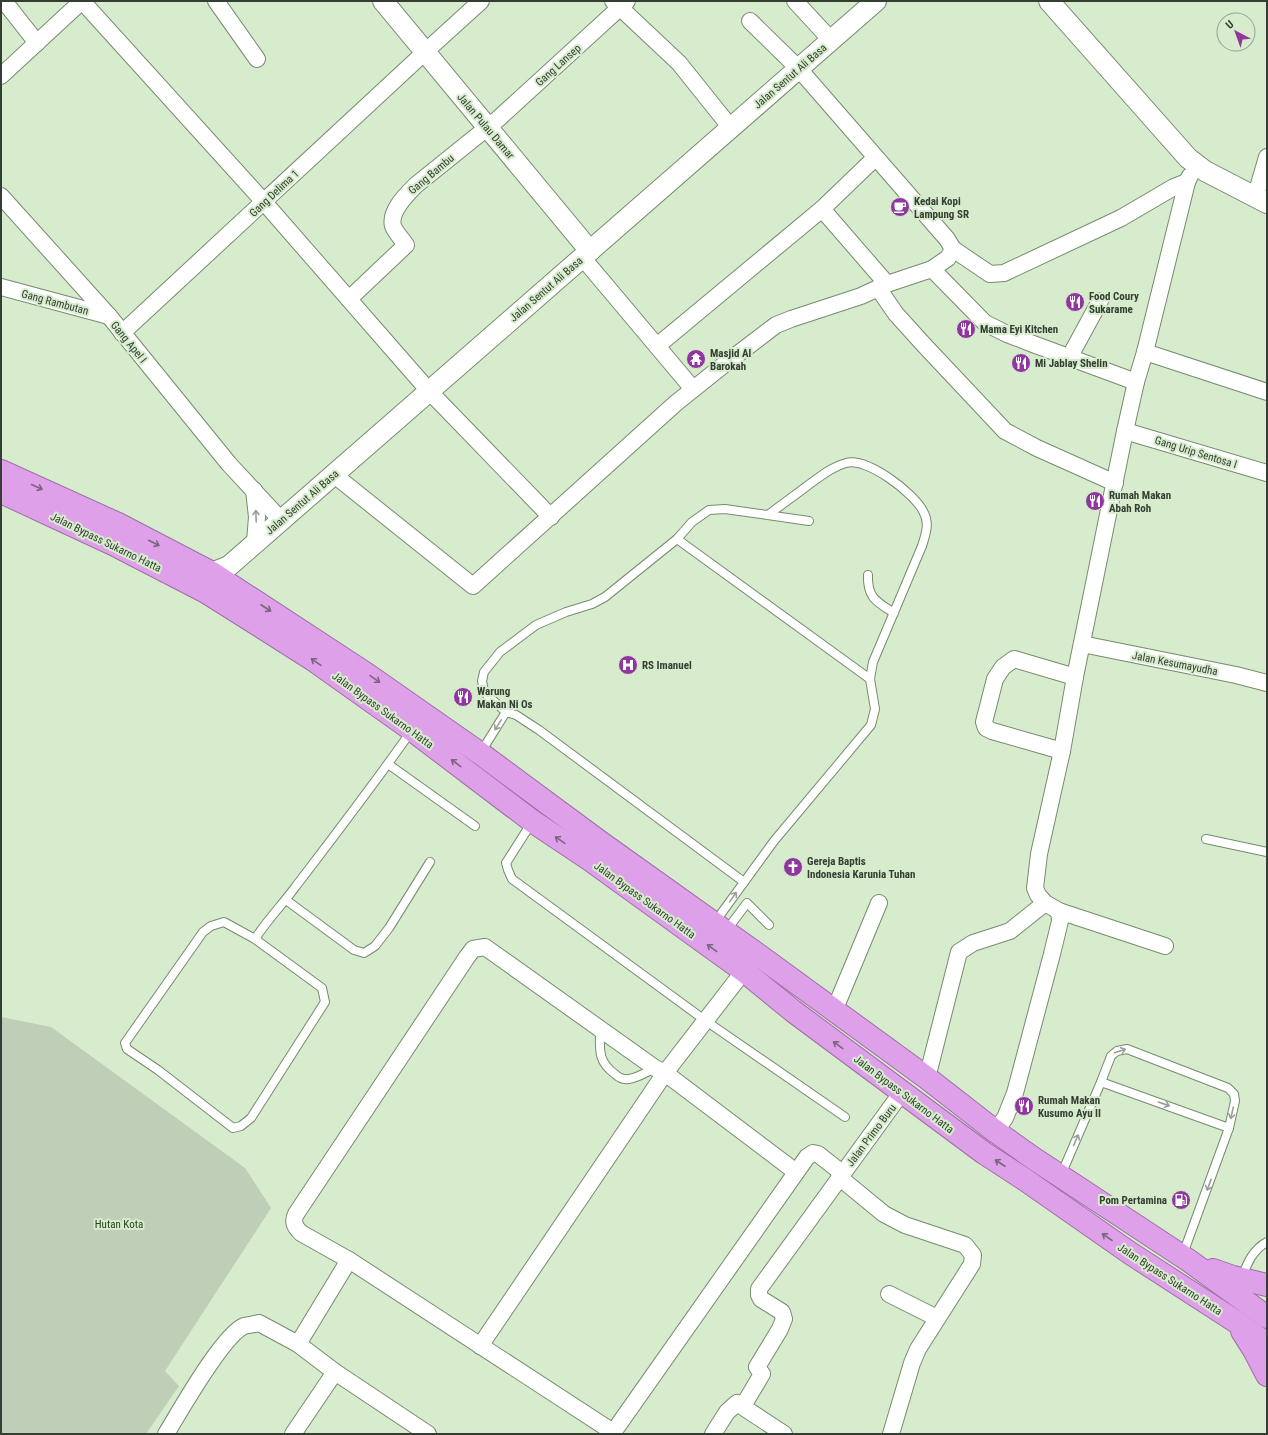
<svg xmlns="http://www.w3.org/2000/svg" width="1268" height="1435" viewBox="0 0 1268 1435" font-family="'Roboto Condensed',sans-serif">
	<rect width="100%" height="100%" fill="#d6eccd"/>
	<!-- green -->
	<path fill="#beceb7" d="M1 1017 51 1027 245 1168 271 1208 165 1371 179 1386 146 1434H1Z"/>
	<g fill="none" stroke-linecap="round" stroke-linejoin="round">
		<!-- service casing -->
		<g stroke="#778b6f" stroke-width="10">
			<g id="service">
				<path d="M677 539 870 679"/>
				<path d="M868 575C867 598 877 602 894 613"/>
				<path d="M481 752 506 712"/>
				<path d="M388 764 475 826"/>
				<path d="M532 822 506 863 508 870 512 879 706 1021 845 1117"/>
				<path d="M1206 839 1267 852"/>
				<path d="M744 882 539 730 516 715 506 712 487 695 484 691 482 681 484 672 500 652 536 625 566 612 592 604 605 597 677 539 692 522 709 510 725 509 809 521"/>
				<path d="M286 900 354 950 364 953 375 946 389 928 430 862"/>
				<path d="M224 922 255 939 322 988 325 1002 251 1118 241 1126 233 1128 158 1070 127 1049 125 1043 203 932 211 926Z"/>
				<path d="M715 922 774 841 871 725 875 709 870 679 873 662 922 546C926 533 930 523 923 511 914 493 867 457 846 463 831 467 820 477 807 486 794 496 781 505 768 515"/>
				<path d="M726 931 747 903 769 925"/>
				<path d="M255 939C267 920 283 904 296 886 335 835 375 783 412 730"/>
				<path d="M600 1029C600 1049 597 1061 615 1074 619 1078 623 1080 629 1079 637 1078 647 1072 655 1068"/>
				<path d="M1101 1082 1111 1056 1117 1051 1127 1049 1228 1088 1234 1094 1235 1101 1229 1128"/>
				<path d="M1061 1175 1101 1082 1229 1128 1183 1254"/>
				<path d="M1242 1277C1247 1264 1253 1249 1267 1242"/>
			</g>
		</g>
		<!-- minor casing -->
		<g stroke="#778b6f" stroke-width="18">
			<g id="minor">
				<path d="M4 1 37 43"/>
				<path d="M82 1 264 202 429 391 551 517"/>
				<path d="M216 1 257 59"/>
				<path d="M613 1 679 63 731 128"/>
				<path d="M795 1 831 40"/>
				<path d="M1 76 82 1"/>
				<path d="M1 196 109 316 229 464 281 520"/>
				<path d="M1255 198 1267 157"/>
				<path d="M822 209 887 284"/>
				<path d="M953 249 990 274 1004 273 1121 218 1174 187 1187 182"/>
				<path d="M582 257 693 389"/>
				<path d="M932 269 985 323 1007 334 1033 344 1136 382"/>
				<path d="M1 287 109 316"/>
				<path d="M878 288 896 314 925 346 1005 431 1037 448 1115 483"/>
				<path d="M349 299 406 245C402 239 395 232 393 226 389 211 407 194 416 185L498 119 627 1"/>
				<path d="M122 333 425 52 481 1"/>
				<path d="M657 346 822 209 875 158"/>
				<path d="M1145 352 1187 182 1190 176"/>
				<path d="M1069 358 1100 301"/>
				<path d="M1125 431 1267 473"/>
				<path d="M333 474 473 586 676 403 726 363 776 325 791 319 861 296 887 284 932 269 948 258 953 249 947 239 799 69 750 21"/>
				<path d="M254 490 257 517 255 542"/>
				<path d="M1082 644 1236 675 1267 683"/>
				<path d="M1062 751 992 731 986 728 984 722 995 679 1003 667 1014 659 1075 677"/>
				<path d="M1165 946 1059 911 1045 903 1038 895 1035 888 1039 854 1062 751 1075 677 1125 431 1136 382 1145 352 1267 392"/>
				<path d="M834 1011 879 903"/>
				<path d="M927 1078 959 952 973 943 1010 931 1045 903"/>
				<path d="M995 1131 1005 1118 1015 1093 1052 954 1060 921 1059 911"/>
				<path d="M839 1177 884 1214 905 1225 965 1245 973 1255 972 1264 918 1349 912 1363 891 1434"/>
				<path d="M889 1294 937 1318"/>
				<path d="M298 1344 349 1260"/>
				<path d="M480 1346 665 1073 750 963"/>
				<path d="M743 1406 762 1374 757 1367 780 1329 784 1319 782 1312 761 1299 759 1295V1289L902 1092"/>
				<path d="M613 1432 349 1260 301 1233C295 1227 292 1222 296 1214L467 957 473 949 485 947 655 1068 665 1073 796 1172"/>
				<path d="M166 1434C180 1411 222 1336 244 1326 249 1325 255 1324 259 1323L298 1344 335 1372 428 1434"/>
				<path d="M293 1434 335 1372"/>
				<path d="M612 1434 807 1157 813 1153 818 1154 842 1173"/>
				<path d="M713 1434 727 1412 737 1403 784 1434"/>
			</g>
		</g>
		<!-- tertiary casing -->
		<g stroke="#778b6f" stroke-width="22">
			<g id="tertiary">
				<path d="M383 1 590 251"/>
				<path d="M1049 1 1188 158 1205 171 1267 203"/>
				<path d="M212 573 229 566 876 1"/>
			</g>
		</g>
		<!-- trunk casing -->
		<g stroke="#9e6ea6" stroke-width="24">
			<g id="trunk">
				<path d="M1 471 118 524 212 573 368 675 481 754 600 842 757 954 927 1078 995 1131 1033 1158 1188 1260 1267 1317"/>
				<path d="M1 492 113 544 206 592 312 659 412 730 532 821 589 859 744 971 793 1011 984 1153 1024 1179 1130 1253 1235 1321 1267 1344"/>
				<path d="M1213 1270 1233 1277 1267 1285"/>
				<path d="M1242 1331 1254 1350 1267 1375"/>
			</g>
		</g>
		<!-- service -->
		<use href="#service" stroke="#fff" stroke-width="8"/>
		<!-- minor -->
		<use href="#minor" stroke="#fff" stroke-width="16"/>
		<!-- tertiary -->
		<use href="#tertiary" stroke="#fff" stroke-width="20"/>
		<!-- trunk -->
		<use href="#trunk" stroke="#dfa0ea" stroke-width="22"/>
	</g>
	<!-- one-way arrows -->
	<defs><path id="oneway-shaft" d="M-6 0H5M1.5-3L5.5 0L1.5 3" fill="none" stroke-width="1.6" stroke-linecap="round" stroke-linejoin="round"/></defs>
	<g stroke="#79657c">
		<use href="#oneway-shaft" transform="translate(37 487) rotate(24)"/>
		<use href="#oneway-shaft" transform="translate(154 543) rotate(27)"/>
		<use href="#oneway-shaft" transform="translate(266 608) rotate(33)"/>
		<use href="#oneway-shaft" transform="translate(316 662) rotate(-145)"/>
		<use href="#oneway-shaft" transform="translate(375 679) rotate(35)"/>
		<use href="#oneway-shaft" transform="translate(456 763) rotate(-143)"/>
		<use href="#oneway-shaft" transform="translate(560 840) rotate(-146)"/>
		<use href="#oneway-shaft" transform="translate(712 948) rotate(-144)"/>
		<use href="#oneway-shaft" transform="translate(838 1045) rotate(-143)"/>
		<use href="#oneway-shaft" transform="translate(1000 1163) rotate(-147)"/>
		<use href="#oneway-shaft" transform="translate(1107 1237) rotate(-145)"/>
	</g>
	<g stroke="#9a9e98">
		<use href="#oneway-shaft" transform="translate(256 516) rotate(-92)"/>
		<use href="#oneway-shaft" transform="translate(498 725) rotate(122)"/>
		<use href="#oneway-shaft" transform="translate(733 897) rotate(-55)"/>
		<use href="#oneway-shaft" transform="translate(1120 1051) rotate(-18)"/>
		<use href="#oneway-shaft" transform="translate(1164 1104) rotate(19)"/>
		<use href="#oneway-shaft" transform="translate(1232 1113) rotate(103)"/>
		<use href="#oneway-shaft" transform="translate(1076 1140) rotate(-66)"/>
		<use href="#oneway-shaft" transform="translate(1209 1185) rotate(110)"/>
	</g>
	<!-- icons -->
	<defs>
		<g id="cafe-disc" transform="scale(1)"><circle r="9.5" fill="#9135a0" stroke="#d6eccd"/><path d="M-5.5-4.5H6V0H3Q3 3.5 0 3.5H-2.5Q-5.5 3.5-5.5 0ZM3-3.2v2h1.7v-2ZM-6 4.5H4V6H-6Z" fill="#fff"/></g>
		<g id="restaurant-disc" transform="scale(1)"><circle r="9.5" fill="#9135a0" stroke="#d6eccd"/><path d="M-5-6h1v4h1v-4h1v4h1v-4h1v5L-1.5 .5V6h-2V.5L-5-1ZM5-6V6H3V1.5H1.5Q1.5-4 5-6Z" fill="#fff"/></g>
		<g id="temple-disc" transform="scale(1)"><circle r="9.5" fill="#9135a0" stroke="#d6eccd"/><path d="M0-6L5-2H3V0L6.5 2.5H4V6H1.5V3h-3V6H-4V2.5H-6.5L-3 0V-2H-5Z" fill="#fff"/></g>
		<g id="hospital-disc" transform="scale(1)"><circle r="9.5" fill="#9135a0" stroke="#d6eccd"/><path d="M-5-5h3v3.5h4V-5h3V5h-3V1.5h-4V5h-3Z" fill="#fff"/></g>
		<g id="church-disc" transform="scale(1)"><circle r="9.5" fill="#9135a0" stroke="#d6eccd"/><path d="M-1.2-6h2.4v3.5h3.3v2.4h-3.3V6h-2.4V-.1h-3.3v-2.4h3.3Z" fill="#fff"/></g>
		<g id="fuel-disc" transform="scale(1)"><circle r="9.5" fill="#9135a0" stroke="#d6eccd"/><path d="M-5.5-6h7V0h2V4h1.3V-2.5L3-4.5l.8-.8L6-3V5H2.5V1h-1V6h-7ZM-4.2-4.7v3.2H.2V-4.7Z" fill="#fff"/></g>
	</defs>
	<g fill-rule="evenodd">
		<use href="#cafe-disc" x="900" y="207"/>
		<use href="#restaurant-disc" x="1075" y="302"/>
		<use href="#restaurant-disc" x="966" y="329"/>
		<use href="#temple-disc" x="696" y="359"/>
		<use href="#restaurant-disc" x="1021" y="363"/>
		<use href="#restaurant-disc" x="1095" y="501"/>
		<use href="#hospital-disc" x="628" y="665"/>
		<use href="#restaurant-disc" x="463" y="697"/>
		<use href="#church-disc" x="793" y="867"/>
		<use href="#restaurant-disc" x="1024" y="1106"/>
		<use href="#fuel-disc" x="1181" y="1200"/>
	</g>
	<g text-anchor="middle" stroke-width="4" stroke-linejoin="round" paint-order="stroke">
		<!-- street labels -->
		<g font-size="11" fill="#353e32" stroke="#d6eccd">
			<text transform="translate(558 65) rotate(-42)" y="4">Gang Lansep</text>
			<text transform="translate(790 76) rotate(-41)" y="4">Jalan Sentut Ali Basa</text>
			<text transform="translate(486 126) rotate(50)" y="4">Jalan Pulau Damar</text>
			<text transform="translate(431 174) rotate(-40)" y="4">Gang Bambu</text>
			<text transform="translate(274 193) rotate(-43)" y="4">Gang Delima 1</text>
			<text transform="translate(546 289) rotate(-41)" y="4">Jalan Sentut Ali Basa</text>
			<text transform="translate(55 302) rotate(15)" y="4">Gang Rambutan</text>
			<text transform="translate(129 342) rotate(51)" y="4">Gang Apel I</text>
			<text transform="translate(1196 452) rotate(17)" y="4">Gang Urip Sentosa I</text>
			<text transform="translate(302 502) rotate(-41)" y="4">Jalan Sentut Ali Basa</text>
			<text transform="translate(106 542) rotate(26)" y="4">Jalan Bypass Sukarno Hatta</text>
			<text transform="translate(1175 663) rotate(11)" y="4">Jalan Kesumayudha</text>
			<text transform="translate(383 710) rotate(36)" y="4">Jalan Bypass Sukarno Hatta</text>
			<text transform="translate(645 900) rotate(36)" y="4">Jalan Bypass Sukarno Hatta</text>
			<text transform="translate(904 1094) rotate(37)" y="4">Jalan Bypass Sukarno Hatta</text>
			<text transform="translate(871 1135) rotate(-53)" y="4">Jalan Primo Buru</text>
			<text transform="translate(1170 1279) rotate(33)" y="4">Jalan Bypass Sukarno Hatta</text>
		</g>
		<!-- poi labels -->
		<g font-size="11" font-weight="bold" fill="#353e32" stroke="#d6eccd" text-anchor="start">
			<text x="914" y="205">Kedai Kopi<tspan x="914" dy="13">Lampung SR</tspan></text>
			<text x="1089" y="300">Food Coury<tspan x="1089" dy="13">Sukarame</tspan></text>
			<text x="980" y="333">Mama Eyi Kitchen</text>
			<text x="710" y="357">Masjid Al<tspan x="710" dy="13">Barokah</tspan></text>
			<text x="1035" y="367">Mi Jablay Shelin</text>
			<text x="1109" y="499">Rumah Makan<tspan x="1109" dy="13">Abah Roh</tspan></text>
			<text x="642" y="669">RS Imanuel</text>
			<text x="477" y="695">Warung<tspan x="477" dy="13">Makan Ni Os</tspan></text>
			<text x="807" y="865">Gereja Baptis<tspan x="807" dy="13">Indonesia Karunia Tuhan</tspan></text>
			<text x="1038" y="1104">Rumah Makan<tspan x="1038" dy="13">Kusumo Ayu II</tspan></text>
			<text x="1167" y="1204" text-anchor="end">Pom Pertamina</text>
		</g>
		<!-- park labels -->
		<g font-size="11" fill="#27421a" stroke="#d6eccd">
			<text x="119" y="1228">Hutan Kota</text>
		</g>
	</g>
	<!-- border -->
	<rect width="1268" height="1435" fill="none" stroke="#353e32" stroke-width="4"/>
	<!-- north arrow -->
	<g transform="translate(1236 32) rotate(319)"><circle r="19" fill="#d6eccd" stroke="#96a68f"/>
	<path d="M0-3L7 15L0 10L-7 15Z" fill="#9135a0"/>
	<text y="-6" font-size="11" font-weight="bold" text-anchor="middle" fill="#353e32">U</text>
	</g>
</svg>
